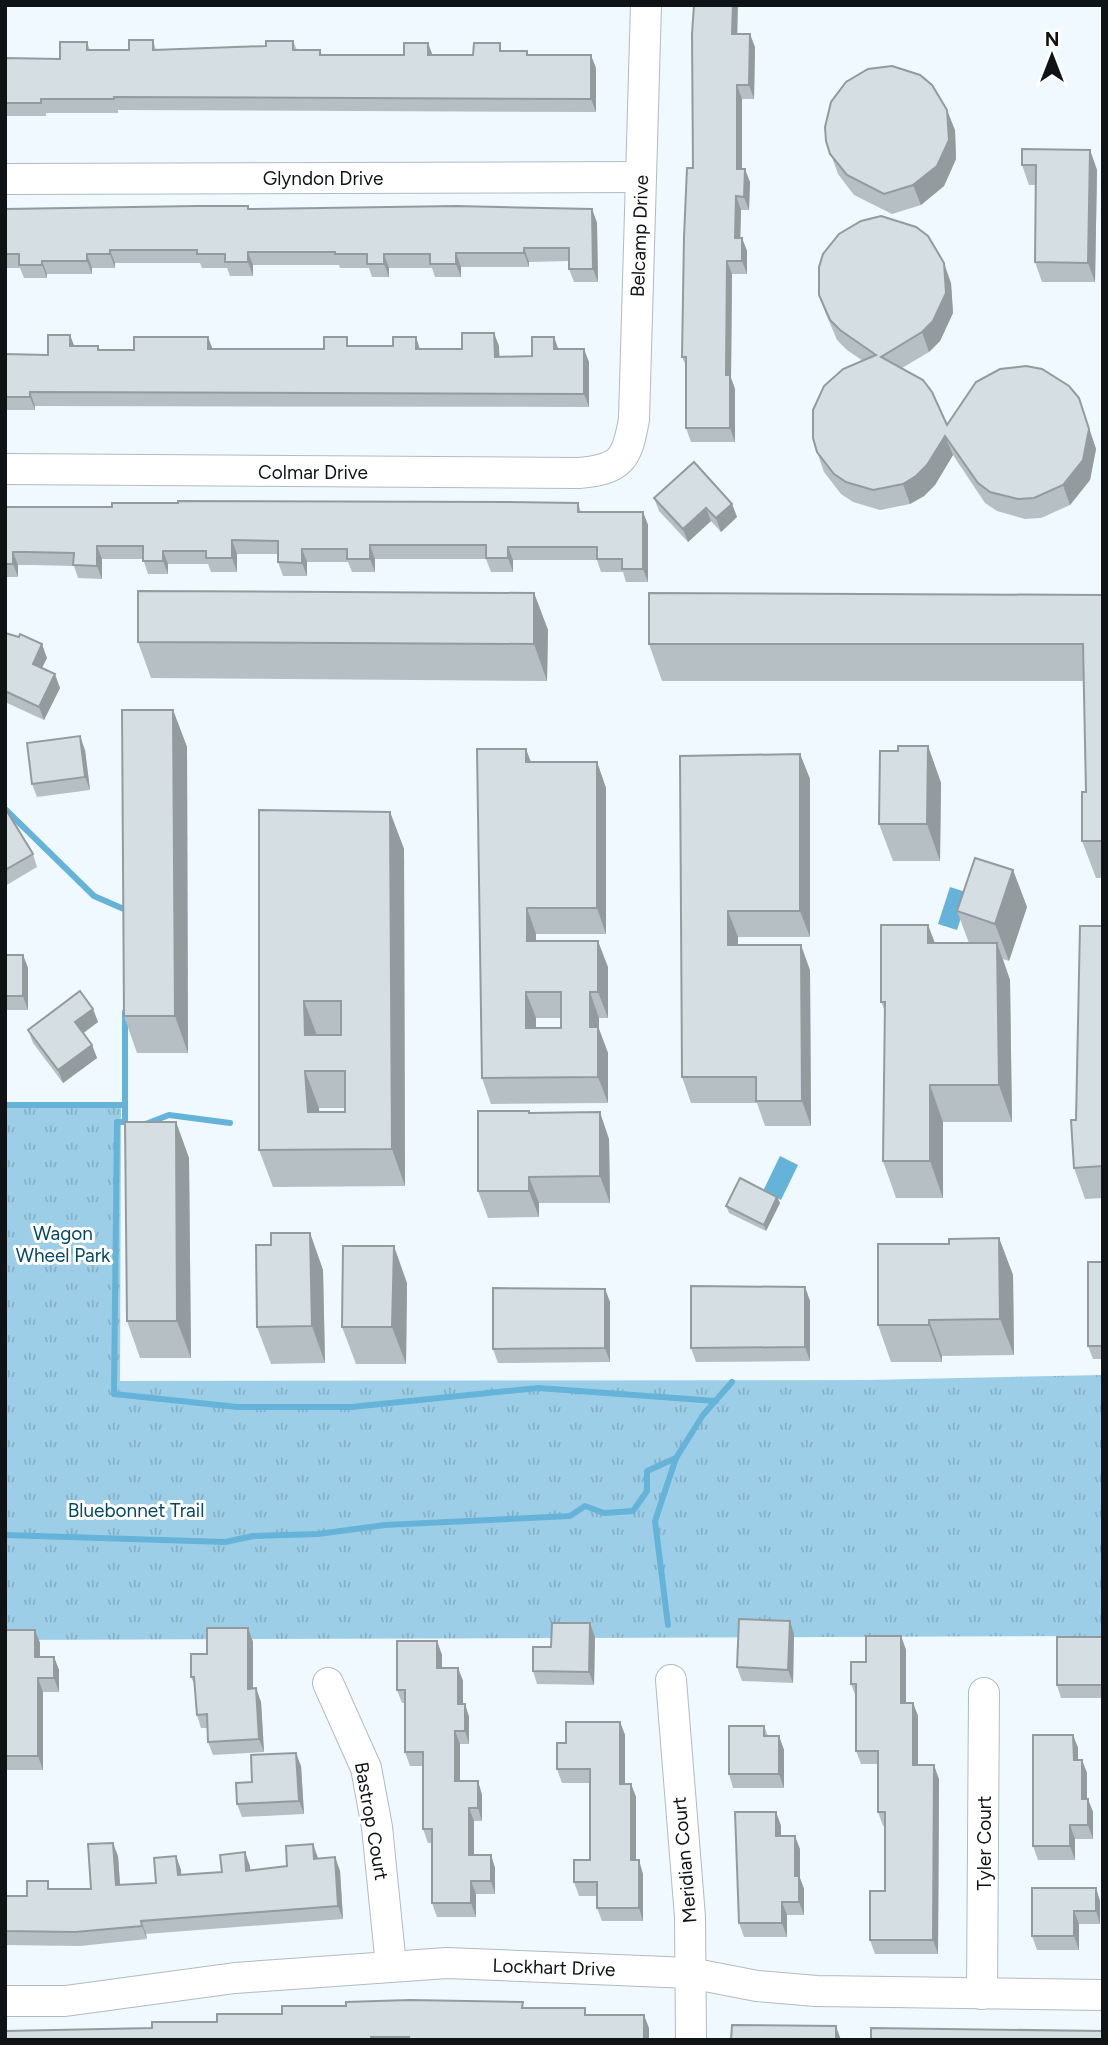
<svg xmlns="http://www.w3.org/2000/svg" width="1108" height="2045" viewBox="0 0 1108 2045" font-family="Figtree,sans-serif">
	<defs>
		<pattern id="park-tufts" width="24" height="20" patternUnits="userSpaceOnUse" patternTransform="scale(1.75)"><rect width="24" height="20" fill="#9dcee7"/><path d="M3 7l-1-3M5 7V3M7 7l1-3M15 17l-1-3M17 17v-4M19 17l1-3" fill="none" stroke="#86b0c5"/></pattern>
	</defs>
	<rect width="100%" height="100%" fill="#eff9ff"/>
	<!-- park -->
	<path fill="url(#park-tufts)" d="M5 1107 121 1108 120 1381 869 1380 1103 1375V1636L5 1640Z"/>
	<!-- water -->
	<g fill="#65b3d9">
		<path d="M950 887 969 893 957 930 938 924Z"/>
		<path d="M780 1156 798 1165 781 1200 763 1191Z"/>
	</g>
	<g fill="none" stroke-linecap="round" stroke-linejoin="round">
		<!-- stream -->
		<g stroke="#65b3d9" stroke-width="6">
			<path d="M5 809 94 896 126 910V913"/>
			<path d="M125 1012V1122H117L114 1394 237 1407H351L538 1388 716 1401"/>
			<path d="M5 1105H125"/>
			<path d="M143 1125 169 1115 230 1123"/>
			<path d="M5 1535 225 1542 253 1536 318 1534 385 1525 570 1516 585 1506 604 1513 633 1511 647 1491V1471L676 1458"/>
			<path d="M668 1625 655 1521 676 1458 703 1415 732 1382"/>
		</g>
		<!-- minor casing -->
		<g stroke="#b1bbc0" stroke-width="32">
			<g id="minor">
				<path d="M5 179 640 177"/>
				<path d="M5 469 579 473C621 469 627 460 634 419L646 5"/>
				<path d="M671 1680 690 1917 691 2040"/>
				<path d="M328 1683 366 1768 377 1827 391 1966"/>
				<path d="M982 1994 984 1693"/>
				<path d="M5 2001H65L235 1978 447 1963 690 1973 757 1986 816 1991 1103 1995"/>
			</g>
		</g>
		<!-- minor -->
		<use href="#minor" stroke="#fff" stroke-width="30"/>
	</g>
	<!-- wall -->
	<g fill="#b6bfc3" fill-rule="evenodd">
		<path d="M738 34 755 47 754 99H742V169L750 182 749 210H741L740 238H742L747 251V274H732L731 378 735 389V442H691L686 428V366L682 357 693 168Z"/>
		<path d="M153 40 156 50 266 46 293 41 297 50H320L322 55H473L502 51H527L528 55 596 68V112L118 110V113H46V116H5V58L60 59 87 42 90 50H129Z"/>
		<path d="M955 130 956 159 944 186 921 205 892 214 854 195 838 174 826 141Z"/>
		<path d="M1090 150 1097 170 1095 282H1042L1035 262 1036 185H1029L1022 165Z"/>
		<path d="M5 209H592L597 223 598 282H574L569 269V261L529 262V267H461V277H435L432 268H389V277H372L369 268H340L339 265H253V276H230L227 268H202L200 263H115V268H92V274H47V278H24L20 268H5Z"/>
		<path d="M951 283 953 313 940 341 929 352 902 368 947 425 1079 398 1096 449 1090 480 1070 505 1041 518 1025 519 997 511 985 503 953 455 935 485 924 496 910 504 880 510 853 502 841 494 824 472 817 452 863 361 847 350 837 340 826 314 819 295Z"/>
		<path d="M70 335 74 346H98L100 350 213 349H324L350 346H393L416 337 420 349H462L499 346V356H532L554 337 558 349 589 362V407L35 406V410H5V354L48 355Z"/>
		<path d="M654 498 732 504 737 517 721 532 711 521 688 542 659 511Z"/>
		<path d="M578 503 581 512H643L648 525V582H626L623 572H601L597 560H513V572H491L486 559H375V572H352L348 562H307V576H283L278 562V554H237V572H211L208 564H168V574H148L143 559H102V579L78 578 74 566 31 565H18V577H5V507H112Z"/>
		<path d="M534 593 548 630 547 681 151 678 138 642Z"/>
		<path d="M1103 595V878H1096L1082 841 1086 792 1084 681H662L649 644Z"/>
		<path d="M5 633 47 658 42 668 60 688 44 720 5 702Z"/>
		<path d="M173 710 187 747 188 1053H137L124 1016Z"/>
		<path d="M928 746 941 783 940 861H893L879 824 898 751Z"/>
		<path d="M85 750 90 790 37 797 32 784Z"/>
		<path d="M800 754 810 779V937H738V945L810 970 811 1126H765L757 1103H691L682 1077 680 756Z"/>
		<path d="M531 762H597L606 788V934H536V941L608 967V1018H599V1029L608 1053V1103L491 1104 482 1078ZM536 1018H561V1028H536Z"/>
		<path d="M5 808 33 854 37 867 5 886Z"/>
		<path d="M259 810 390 812 404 849 405 1186 273 1187 259 1150ZM319 1108H345V1112H319Z"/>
		<path d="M1013 870 1027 907 1009 961 1003 959 1010 980 1012 1122H943V1198H896L883 1161 885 1011 881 1002 928 925 935 943H969L957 911Z"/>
		<path d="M1103 926V1198L1085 1199 1074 1168 1076 1120Z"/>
		<path d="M5 955H23L28 968V1010H5Z"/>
		<path d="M93 1009 98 1022 84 1033 92 1045 97 1058 63 1083 33 1043 28 1030Z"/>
		<path d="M176 1122 189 1158 191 1358H140L127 1321Z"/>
		<path d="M609 1139 610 1203H539V1217L488 1218 478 1191Z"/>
		<path d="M777 1197 780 1203 766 1231 729 1213 726 1206Z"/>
		<path d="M310 1233 323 1270 325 1363 271 1364 257 1327Z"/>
		<path d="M999 1238 1013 1275 1014 1355 942 1356V1362H891L878 1325 949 1244Z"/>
		<path d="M1103 1262V1359H1093L1088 1346Z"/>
		<path d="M407 1283 406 1364H356L342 1327Z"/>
		<path d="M805 1287 810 1301V1361L696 1362 691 1348Z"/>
		<path d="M605 1289 610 1302V1362L498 1363 493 1349Z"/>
		<path d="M790 1621 794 1634 793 1683 742 1681 737 1667Z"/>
		<path d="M248 1628 253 1642V1688L261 1702 264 1752 213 1755 208 1742V1728H201L197 1715 195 1686 191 1677 207 1654Z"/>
		<path d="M5 1630H35L40 1643V1657H54L59 1670V1692H43V1770H5Z"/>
		<path d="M901 1636 906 1650V1703H913L918 1716V1765L939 1779 938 1954H875L870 1940 885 1891V1826H883L878 1812V1764H861L856 1751V1697L851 1684 866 1662Z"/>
		<path d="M595 1637 594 1685 537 1684 533 1671 551 1647Z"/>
		<path d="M1103 1637V1698H1061L1057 1685Z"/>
		<path d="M437 1641 442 1655V1668H458L463 1681V1704H465L469 1717V1744H460V1781H478L482 1795V1821H474V1855H491L495 1868V1894H476V1917H437L432 1903V1843H428L423 1829V1766H410L405 1752V1703H402L397 1690Z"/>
		<path d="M620 1722 625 1735V1784H631L636 1797V1860L643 1874V1921H602L597 1908V1896H579L574 1882 590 1860V1783H562L557 1769 566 1743Z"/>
		<path d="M764 1726 768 1736H779L784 1750V1788H733L729 1774Z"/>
		<path d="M1073 1735 1078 1748V1760H1082L1087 1773V1799L1093 1812V1839H1075V1860H1038L1033 1846Z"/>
		<path d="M301 1766 304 1814 242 1817 237 1804 252 1782Z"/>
		<path d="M776 1812 781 1826V1836L800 1849V1878L804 1889V1915H787V1937H744L739 1923Z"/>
		<path d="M245 1852 250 1870 287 1866 318 1858 335 1857 340 1871 343 1919 146 1934 147 1939 80 1946 5 1945V1896H27L51 1889H91L118 1856 120 1885 156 1883 176 1856 181 1870V1875L222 1872Z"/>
		<path d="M1096 1888 1100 1901V1924H1079V1950H1037L1032 1936Z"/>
		<path d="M525 2008 587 2015 649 2028V2040H5L217 2022 282 2014Z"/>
	</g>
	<!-- shaded-wall -->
	<g fill="#949b9f">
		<path d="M733 5H738L737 47 732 34Z"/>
		<path d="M750 34 755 47 754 99 749 85Z"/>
		<path d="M428 43 433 56 428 55Z"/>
		<path d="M591 55 596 68V112L591 99Z"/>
		<path d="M737 85 742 99V182L737 169Z"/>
		<path d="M947 110 955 130 956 159 944 186 921 205 913 185Z"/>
		<path d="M1090 150 1097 170 1095 282 1088 263Z"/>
		<path d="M745 169 750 182 749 210 744 197Z"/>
		<path d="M736 196 741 210 740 251 735 238Z"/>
		<path d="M592 209 597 223 598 282 593 269Z"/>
		<path d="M742 238 747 251V274L742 261Z"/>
		<path d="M524 248 529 262V267L524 253Z"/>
		<path d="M110 250 115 263V268L110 254Z"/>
		<path d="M248 252 253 265V276L248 262Z"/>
		<path d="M456 253 461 267V277L456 264Z"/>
		<path d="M87 254 92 268V274L87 261Z"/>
		<path d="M384 254 389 268V277L384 264Z"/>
		<path d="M42 261 47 274V278L42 265Z"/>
		<path d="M727 261 732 274 731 378 735 389V442L730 428 726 375Z"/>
		<path d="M944 263 951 283 953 313 940 341 929 352 922 332Z"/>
		<path d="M494 333 499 346 500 370 495 357Z"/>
		<path d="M70 335 75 348 70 346Z"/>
		<path d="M208 337 213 350 208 349Z"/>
		<path d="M416 337 420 350 416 349Z"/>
		<path d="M554 337 559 351 554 349Z"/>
		<path d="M584 349 589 362V407L584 394Z"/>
		<path d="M30 392 35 406V410L30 397Z"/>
		<path d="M1079 398 1096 449 1090 480 1070 505 1063 485Z"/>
		<path d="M945 436 953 455 935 485 924 496 910 504 903 484Z"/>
		<path d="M732 504 737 517 721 532 716 518Z"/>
		<path d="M706 508 711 521 688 542 683 529Z"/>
		<path d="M643 512 648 525V582L643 569Z"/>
		<path d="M232 540 237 554V572L232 558Z"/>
		<path d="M370 545 375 559V572L370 559Z"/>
		<path d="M97 546 102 559V579L97 566Z"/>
		<path d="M508 547 513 560V572L508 558Z"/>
		<path d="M302 549 307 562V576L302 563Z"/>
		<path d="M163 551 168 564V574L163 561Z"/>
		<path d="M13 552 18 565V577L13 564Z"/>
		<path d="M534 593 548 630 547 681 534 644Z"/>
		<path d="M42 644 47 658 37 677 33 664Z"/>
		<path d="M55 674 60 688 44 720 39 707Z"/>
		<path d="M173 710 187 747 188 1053 175 1016Z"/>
		<path d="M80 736 85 750 90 790 85 777Z"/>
		<path d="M928 746 941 783 940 861 927 824Z"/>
		<path d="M526 749 536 775 526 762Z"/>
		<path d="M800 754 810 779V937L800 911Z"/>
		<path d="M597 762 606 788V934L597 908Z"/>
		<path d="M390 812 404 849 405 1186 392 1149Z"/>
		<path d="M1013 870 1027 907 1009 961 995 924Z"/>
		<path d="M527 908 536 934V967L527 941Z"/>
		<path d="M728 911 738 937V970L728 945Z"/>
		<path d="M928 925 942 962 928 943Z"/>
		<path d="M598 941 608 967V1018L598 992Z"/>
		<path d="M997 943 1010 980 1012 1122 999 1085Z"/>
		<path d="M801 945 810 970 811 1126 802 1101Z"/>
		<path d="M23 955 28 968V1010L23 996Z"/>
		<path d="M526 992 536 1018V1054L526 1028Z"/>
		<path d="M590 992 599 1018V1029L608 1053V1103L598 1077 590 1027Z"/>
		<path d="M304 1001 318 1038V1072L305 1035Z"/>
		<path d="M93 1009 98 1022 80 1035 75 1022Z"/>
		<path d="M92 1045 97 1058 63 1083 58 1070Z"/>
		<path d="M305 1071 319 1108 321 1149 308 1112Z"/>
		<path d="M930 1085 943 1122V1198L930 1161Z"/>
		<path d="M600 1112 609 1139 610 1203 600 1176Z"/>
		<path d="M176 1122 189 1158 191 1358 177 1321Z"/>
		<path d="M529 1177 539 1203V1217L529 1191Z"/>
		<path d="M777 1197 780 1203 766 1231 764 1225Z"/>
		<path d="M310 1233 323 1270 325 1363 312 1326Z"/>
		<path d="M999 1238 1013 1275 1014 1355 1000 1319Z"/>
		<path d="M394 1246 407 1283 406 1364 392 1327Z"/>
		<path d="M805 1287 810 1301V1361L805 1347Z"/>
		<path d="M605 1289 610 1302V1362L605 1348Z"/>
		<path d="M929 1320 942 1356V1362L929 1325Z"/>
		<path d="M790 1621 794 1634 793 1683 788 1670Z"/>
		<path d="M590 1623 595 1637 594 1685 589 1672Z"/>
		<path d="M248 1628 253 1642V1702L248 1689Z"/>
		<path d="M35 1630 40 1643V1670L35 1657Z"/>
		<path d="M901 1636 906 1650V1716L901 1703Z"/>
		<path d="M437 1641 442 1655V1681L437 1668Z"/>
		<path d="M54 1657 59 1670V1692L54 1678Z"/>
		<path d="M458 1668 463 1681V1717L458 1704Z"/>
		<path d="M38 1678 43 1692V1770L38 1756Z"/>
		<path d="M256 1688 261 1702 264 1752 259 1739Z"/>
		<path d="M913 1703 918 1716V1779L913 1765Z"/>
		<path d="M465 1704 469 1717V1744L465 1731Z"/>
		<path d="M620 1722 625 1735V1797L620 1784Z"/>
		<path d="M455 1731 460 1744V1795L455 1781Z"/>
		<path d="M1073 1735 1078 1748V1773L1074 1760Z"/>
		<path d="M779 1736 784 1750V1788L779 1774Z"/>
		<path d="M296 1753 301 1766 304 1814 299 1801Z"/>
		<path d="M1082 1760 1087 1773V1812L1082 1799Z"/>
		<path d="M934 1765 939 1779 938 1954 933 1940Z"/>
		<path d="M478 1781 482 1795V1821L478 1808Z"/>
		<path d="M631 1784 636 1797V1874L631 1860Z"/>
		<path d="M1088 1799 1093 1812V1839L1088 1825Z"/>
		<path d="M469 1808 474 1821V1868L469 1855Z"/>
		<path d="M776 1812 781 1826V1849L776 1836Z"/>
		<path d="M1070 1825 1075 1839V1860L1070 1846Z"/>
		<path d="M795 1836 800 1849V1878L804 1889V1915L799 1902 795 1876Z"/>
		<path d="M113 1843 118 1856 121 1899 116 1885Z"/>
		<path d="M313 1844 318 1858 319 1872 314 1859Z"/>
		<path d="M245 1852 250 1866 251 1884 246 1871Z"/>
		<path d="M491 1855 495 1868V1894L491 1881Z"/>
		<path d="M176 1856 181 1870 182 1889 178 1875Z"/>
		<path d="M335 1857 340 1871 343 1919 338 1906Z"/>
		<path d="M639 1860 643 1874V1921L639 1908Z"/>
		<path d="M471 1881 476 1894V1917L471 1903Z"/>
		<path d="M1096 1888 1100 1901V1924L1096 1911Z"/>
		<path d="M782 1902 787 1915V1937L782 1923Z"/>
		<path d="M1074 1911 1079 1924V1950L1074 1936Z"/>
		<path d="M141 1921 146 1934 147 1939 142 1926Z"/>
		<path d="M644 2015 649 2028V2040H644Z"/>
		<path d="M836 2026 841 2040H836Z"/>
	</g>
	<!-- building -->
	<g fill="#d4dee3" stroke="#949b9f" stroke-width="2" fill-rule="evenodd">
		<path d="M694 5H733L732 34H750L749 85H737V169H745L744 197 736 196 735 238H742V261H727L726 375H730V428H686V357H682L684 237 687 168H693L692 34Z"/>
		<path d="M129 40H153V50L266 46V41H293V50H320V55H404V43H428V55H473L474 43H500V51H527V55H591V99L114 97V99H41V103H5V58L60 59V42H87V50H129Z"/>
		<path d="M892 66 920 75 932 85 947 110 949 140 937 166 913 185 884 194 847 175 830 154 826 141 825 127 831 102 846 82 868 69Z"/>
		<path d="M1022 149 1090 150 1088 263 1035 262 1036 165H1022Z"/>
		<path d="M197 206H248V209L456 206 592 209 593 269H569V248H524V253H456V264H430V254H384V264H367V254H335V252H248V262H225V254H197V250H110V254H87V261H42V265H19V254H5V209Z"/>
		<path d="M881 216 916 227 928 236 944 263 946 293 933 321 922 332 881 357 923 380 932 392 947 425 976 382 1000 369 1026 366 1042 369 1069 386 1079 398 1089 429 1083 460 1063 485 1034 498 1018 499 990 492 978 483 945 436 927 465 916 476 903 484 873 490 846 482 834 474 817 452 813 438V410L824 386 843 369 876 355 840 330 830 320 819 295V267L823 254 839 234 861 221Z"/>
		<path d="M462 333H494L495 357 532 356V337H554V349H584V394L30 392V397H5V354L48 355V335H70V346H98V350H134V337H208V349H324V337H347V346H393V337H416V349H462Z"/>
		<path d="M694 462 732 504 716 518 706 508 683 529 654 498Z"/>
		<path d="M178 501 508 502 578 503V512H643V569H622V559H597V547H508V558H486V545H370V559H347V549H302V563L278 562V541L232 540V558H206V551H163V561H143V546H97V566L73 565 74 553 26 552H13V564H5V507H112V503H178Z"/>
		<path d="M138 591 534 593V644L138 642Z"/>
		<path d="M649 593 1103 595V841H1082V792H1086L1083 644H649Z"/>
		<path d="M5 633 19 637 20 634 42 644 33 664 55 674 39 707 5 691Z"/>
		<path d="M122 710H173L175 1016H124Z"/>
		<path d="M80 736 85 777 32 784 27 743Z"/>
		<path d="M898 746H928L927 824H879L880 751H898Z"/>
		<path d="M477 749H526V762H597V908H527V941H598V992H590V1027H598V1077L482 1078ZM526 992H561V1028H526Z"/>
		<path d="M800 754V911H728V945H801L802 1101H756V1077H682L680 756Z"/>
		<path d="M5 808 33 854 5 870Z"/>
		<path d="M259 810 390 812 392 1149 259 1150ZM304 1001H341V1035H305ZM305 1071H345V1112H308Z"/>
		<path d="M975 858 1013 870 995 924 957 911Z"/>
		<path d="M881 925H928V943H997L999 1085H930V1161H883L885 1002H881Z"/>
		<path d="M1080 926H1103V1166L1074 1168 1071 1120H1076Z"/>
		<rect x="5" y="955" width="18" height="41"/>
		<path d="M80 991 93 1009 75 1022 92 1045 58 1070 28 1030Z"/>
		<path d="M478 1111H529V1113L600 1112V1176L529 1177V1191H478Z"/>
		<path d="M125 1122H176L177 1321H127Z"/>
		<path d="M740 1178 777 1197 764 1225 726 1206Z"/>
		<path d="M271 1233H310L312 1326 257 1327 256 1245H271Z"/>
		<path d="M999 1238 1000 1319 929 1320V1325H878V1244H949V1239Z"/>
		<path d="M343 1246H394L392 1327H342Z"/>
		<rect x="1088" y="1262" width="15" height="84"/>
		<path d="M691 1286 805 1287V1347L691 1348Z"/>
		<path d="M493 1288 605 1289V1348L493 1349Z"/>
		<path d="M739 1619 790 1621 788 1670 737 1667Z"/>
		<path d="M552 1623H590L589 1672 533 1671V1647H551Z"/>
		<path d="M207 1628H248V1689L256 1688 259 1739 208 1742 207 1714 197 1715 194 1677H191V1654H207Z"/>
		<path d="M5 1630H35V1657H54V1678H38V1756H5Z"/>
		<path d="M866 1636H901V1703H913V1765H934L933 1940H870V1891H885V1812H878V1751H856V1684H851V1662H866Z"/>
		<rect x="1057" y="1637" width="46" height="48"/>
		<path d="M397 1641H437V1668H458V1704H465V1731H455V1781H478V1808H469V1855H491V1881H471V1903H432V1829H423V1752H405V1690H397Z"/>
		<path d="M566 1722H620V1784H631V1860H639V1908H597V1882H574V1860H590V1769H557V1743H566Z"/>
		<path d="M729 1726H764V1736H779V1774H729Z"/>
		<path d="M1033 1735H1073L1074 1760H1082V1799H1088V1825H1070V1846H1033Z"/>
		<path d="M296 1753 299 1801 237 1804 236 1783 252 1782 251 1755Z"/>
		<path d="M735 1812H776V1836H795V1876H799V1902H782V1923H739Z"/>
		<path d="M113 1843 116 1885 156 1883 154 1858 176 1856 178 1875 222 1872 220 1855 245 1852 246 1871 287 1866 286 1846 313 1844 314 1859 335 1857 338 1906 141 1921 142 1926 75 1932 5 1931V1896H27V1881H48V1889H91L88 1844Z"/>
		<path d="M1032 1888H1096V1911H1074V1936H1032Z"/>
		<path d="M410 2000 523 2002 522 2008H585V2015H644V2040H409V2037H371V2040H5V2031L152 2028V2022H217V2014H282V2006H346V2002Z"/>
		<path d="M732 2025 836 2026V2040H731Z"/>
		<path d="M871 2028 1103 2031V2040H871Z"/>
	</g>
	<g text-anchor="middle" stroke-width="6" stroke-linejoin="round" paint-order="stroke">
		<!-- street labels -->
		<g font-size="19" fill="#0f1315" stroke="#fff">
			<text x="323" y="185">Glyndon Drive</text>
			<text transform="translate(639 236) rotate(-88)" y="7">Belcamp Drive</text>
			<text x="313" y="479">Colmar Drive</text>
			<text transform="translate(372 1821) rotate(80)" y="7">Bastrop Court</text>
			<text transform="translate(984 1843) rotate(-90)" y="7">Tyler Court</text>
			<text transform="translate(684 1860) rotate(-95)" y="7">Meridian Court</text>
			<text transform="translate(554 1967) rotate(2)" y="7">Lockhart Drive</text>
		</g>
		<!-- park labels -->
		<g font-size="19" fill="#034963" stroke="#fff">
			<text x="63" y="1240">Wagon<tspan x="63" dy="22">Wheel Park</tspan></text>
			<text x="136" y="1517">Bluebonnet Trail</text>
		</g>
	</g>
	<!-- border -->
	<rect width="1108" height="2045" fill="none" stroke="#0f1315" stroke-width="14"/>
	<!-- north arrow -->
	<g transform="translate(1052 56)" stroke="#ffffff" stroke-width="5" paint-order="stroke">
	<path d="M0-5L12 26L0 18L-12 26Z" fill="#0f1315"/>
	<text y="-10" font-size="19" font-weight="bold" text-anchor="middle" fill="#0f1315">N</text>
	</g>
</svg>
